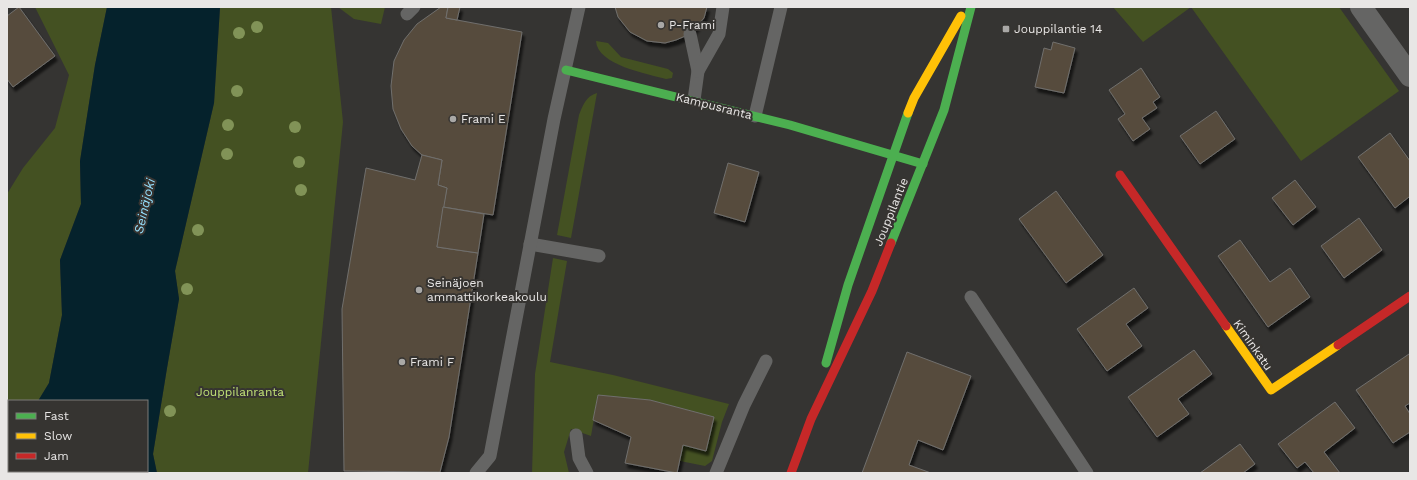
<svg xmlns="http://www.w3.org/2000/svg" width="1417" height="480" viewBox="0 0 1417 480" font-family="'Work Sans',sans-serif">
	<defs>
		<filter id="shadow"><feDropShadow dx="2.5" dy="4.5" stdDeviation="1" flood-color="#0009"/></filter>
	</defs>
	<rect width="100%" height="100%" fill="#353432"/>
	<!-- green -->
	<g fill="#445122">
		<path d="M35 7H107L95 65 80 161 81 204 60 260 62 315 49 383 38 401H9V466L7 473V194L23 168 55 128 69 75Z"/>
		<path d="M220 7H331L343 122 308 473H157L153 454 167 368 179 299 175 271 214 103Z"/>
		<path d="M338 7H385L381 24 354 19Z"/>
		<path d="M1113 7H1339L1399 91 1301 161 1191 7 1143 42Z"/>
		<path d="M596 41 608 43 621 57 668 69 673 73 672 78 666 79C648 74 597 65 596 41Z"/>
		<path d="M597 93 571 238 557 235 579 115C583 105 586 96 597 93Z"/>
		<path d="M553 258 567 261 550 362 613 375 729 404 722 422 712 461 705 466 680 461 683 445 706 451 714 417 650 400 598 395 591 436 571 429 564 452 569 473H532L535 374Z"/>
	</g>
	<!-- water -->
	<path fill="#05222c" d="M107 7H220L214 103 175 271 179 299 167 368 153 454 157 473H7L9 466V471H147V401H38L49 383 62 315 60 260 81 204 80 161 95 65Z"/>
	<!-- building -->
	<g fill="#574c3d" stroke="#706f6d" filter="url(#shadow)">
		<path d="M19 7 55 56 13 87 7 79V16Z"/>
		<path d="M441 7H448L446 18 522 32 493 215 443 207 447 188 438 185 442 160 422 155 412 146 401 129 393 109 391 86 394 61 404 40 417 24Z"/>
		<path d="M448 7H460L457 20 446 18Z"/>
		<path d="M615 7H707L704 18 690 34 676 40 665 43 647 41 630 32 618 17Z"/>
		<path d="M1053 42 1075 48 1064 93 1035 87 1044 48 1051 50Z"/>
		<path d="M1141 68 1160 97 1153 102 1157 108 1142 118 1150 129 1133 141 1118 119 1125 114 1109 90Z"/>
		<path d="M1216 111 1235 139 1200 164 1180 136Z"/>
		<path d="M1390 133 1410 161V198L1409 197 1395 208 1358 157Z"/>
		<path d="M422 155 442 160 438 185 447 188 437 247 478 253 449 437 440 472 344 471 342 309 366 168 415 180Z"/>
		<path d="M728 163 759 172 745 222 714 213Z"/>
		<path d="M1295 180 1316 207 1293 225 1272 198Z"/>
		<path d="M1056 191 1103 255 1066 283 1019 219Z"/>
		<path d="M443 207 484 214 478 253 437 247Z"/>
		<path d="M1359 218 1382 250 1344 278 1321 246Z"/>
		<path d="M1240 240 1270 282 1290 268 1310 297 1268 327 1218 256Z"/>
		<path d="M1134 288 1148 308 1126 324 1142 346 1107 371 1077 329Z"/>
		<path d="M1194 350 1212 374 1178 399 1189 414 1157 437 1128 397Z"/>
		<path d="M907 352 971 376 943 450 918 440 909 465 931 473H862Z"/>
		<path d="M1409 354 1410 356V403L1405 406 1410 414V432L1393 443 1356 390Z"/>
		<path d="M598 395 650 400 714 417 706 451 683 445 677 473 625 463 631 437 593 420Z"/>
		<path d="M1335 402 1355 428 1324 452 1340 473H1314L1305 462 1297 468 1278 444Z"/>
		<path d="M1240 444 1255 464 1243 473H1200Z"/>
	</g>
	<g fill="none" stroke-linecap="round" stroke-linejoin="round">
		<!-- lane -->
		<g stroke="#656564" stroke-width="13">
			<path d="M407 14 414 7"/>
			<path d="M690 34 698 71 694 100"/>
			<path d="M698 71 719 34 723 7"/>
			<path d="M755 116 781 7"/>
			<path d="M530 244 599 256"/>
			<path d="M971 297 1087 473"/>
			<path d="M576 435 579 458 587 473"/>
			<path d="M476 473 490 456 554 119 579 7"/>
			<path d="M716 473 744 405 766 361"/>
		</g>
		<!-- street -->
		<path stroke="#656564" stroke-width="22" d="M1361 7 1410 76"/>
		<!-- fast -->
		<g stroke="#4caf50" stroke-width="9">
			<path d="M566 70 790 125 923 164"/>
			<path d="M891 243 944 110 971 7"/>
			<path d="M826 363 848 285 908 113"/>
		</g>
		<!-- slow -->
		<g stroke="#ffc107" stroke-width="9">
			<path d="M908 113 914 98 961 16"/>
			<path d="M1226 326 1271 390 1338 345"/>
		</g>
		<!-- jam -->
		<g stroke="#c62828" stroke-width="9">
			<path d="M1120 175 1226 326"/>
			<path d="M1338 345 1410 296"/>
			<path d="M791 473 811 419 872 291 891 243"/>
		</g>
	</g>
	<!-- trees -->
	<g fill="#819357">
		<circle cx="257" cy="27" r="6"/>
		<circle cx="239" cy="33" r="6"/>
		<circle cx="237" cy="91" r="6"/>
		<circle cx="228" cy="125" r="6"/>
		<circle cx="295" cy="127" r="6"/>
		<circle cx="227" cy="154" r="6"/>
		<circle cx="299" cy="162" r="6"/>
		<circle cx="301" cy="190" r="6"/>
		<circle cx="198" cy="230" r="6"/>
		<circle cx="187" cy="289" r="6"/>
		<circle cx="170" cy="411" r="6"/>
	</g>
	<!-- markers -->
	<g fill="#a9a8a6" stroke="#363431" stroke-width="1.5">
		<circle cx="661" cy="25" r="4"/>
		<rect x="1002" y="25" width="8" height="8" rx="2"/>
		<circle cx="453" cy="119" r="4"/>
		<circle cx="419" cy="290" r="4"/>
		<circle cx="402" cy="362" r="4"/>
	</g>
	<g text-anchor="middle" stroke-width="4" stroke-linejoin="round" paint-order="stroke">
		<!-- poi labels -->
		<g font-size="12" fill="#e8e6e5" stroke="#363431" text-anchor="start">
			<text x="669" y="29">P-Frami</text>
			<text x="1014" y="33">Jouppilantie 14</text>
			<text x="461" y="123">Frami E</text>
			<text x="427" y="287">Seinäjoen<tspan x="427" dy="14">ammattikorkeakoulu</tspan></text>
			<text x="410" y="366">Frami F</text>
		</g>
		<!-- street labels -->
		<g font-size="12" fill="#e8e6e5" stroke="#363431">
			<text transform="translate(714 106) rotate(14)" y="4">Kampusranta</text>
			<text transform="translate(891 212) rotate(-68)" y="4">Jouppilantie</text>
			<text transform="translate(1253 345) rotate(55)" y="4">Kiminkatu</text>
		</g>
		<!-- park labels -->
		<g font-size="12" fill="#c0e176" stroke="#363431">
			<text x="240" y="396">Jouppilanranta</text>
		</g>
		<!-- water labels -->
		<g font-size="13" font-style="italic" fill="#93ddfa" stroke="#363431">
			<text transform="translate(144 206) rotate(-77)" y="5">Seinäjoki</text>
		</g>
	</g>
	<!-- border -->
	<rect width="1417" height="480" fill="none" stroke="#e8e6e5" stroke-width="16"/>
	<!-- legend -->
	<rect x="8" y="400" width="140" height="72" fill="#363431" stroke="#7d7b79"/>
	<rect x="16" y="413" width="20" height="6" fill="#4caf50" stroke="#7d7b79"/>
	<text x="44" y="420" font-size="12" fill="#e8e6e5">Fast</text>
	<rect x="16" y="433" width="20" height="6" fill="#ffc107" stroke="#7d7b79"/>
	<text x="44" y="440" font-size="12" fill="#e8e6e5">Slow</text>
	<rect x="16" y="453" width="20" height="6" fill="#c62828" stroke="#7d7b79"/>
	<text x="44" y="460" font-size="12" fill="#e8e6e5">Jam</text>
</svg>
